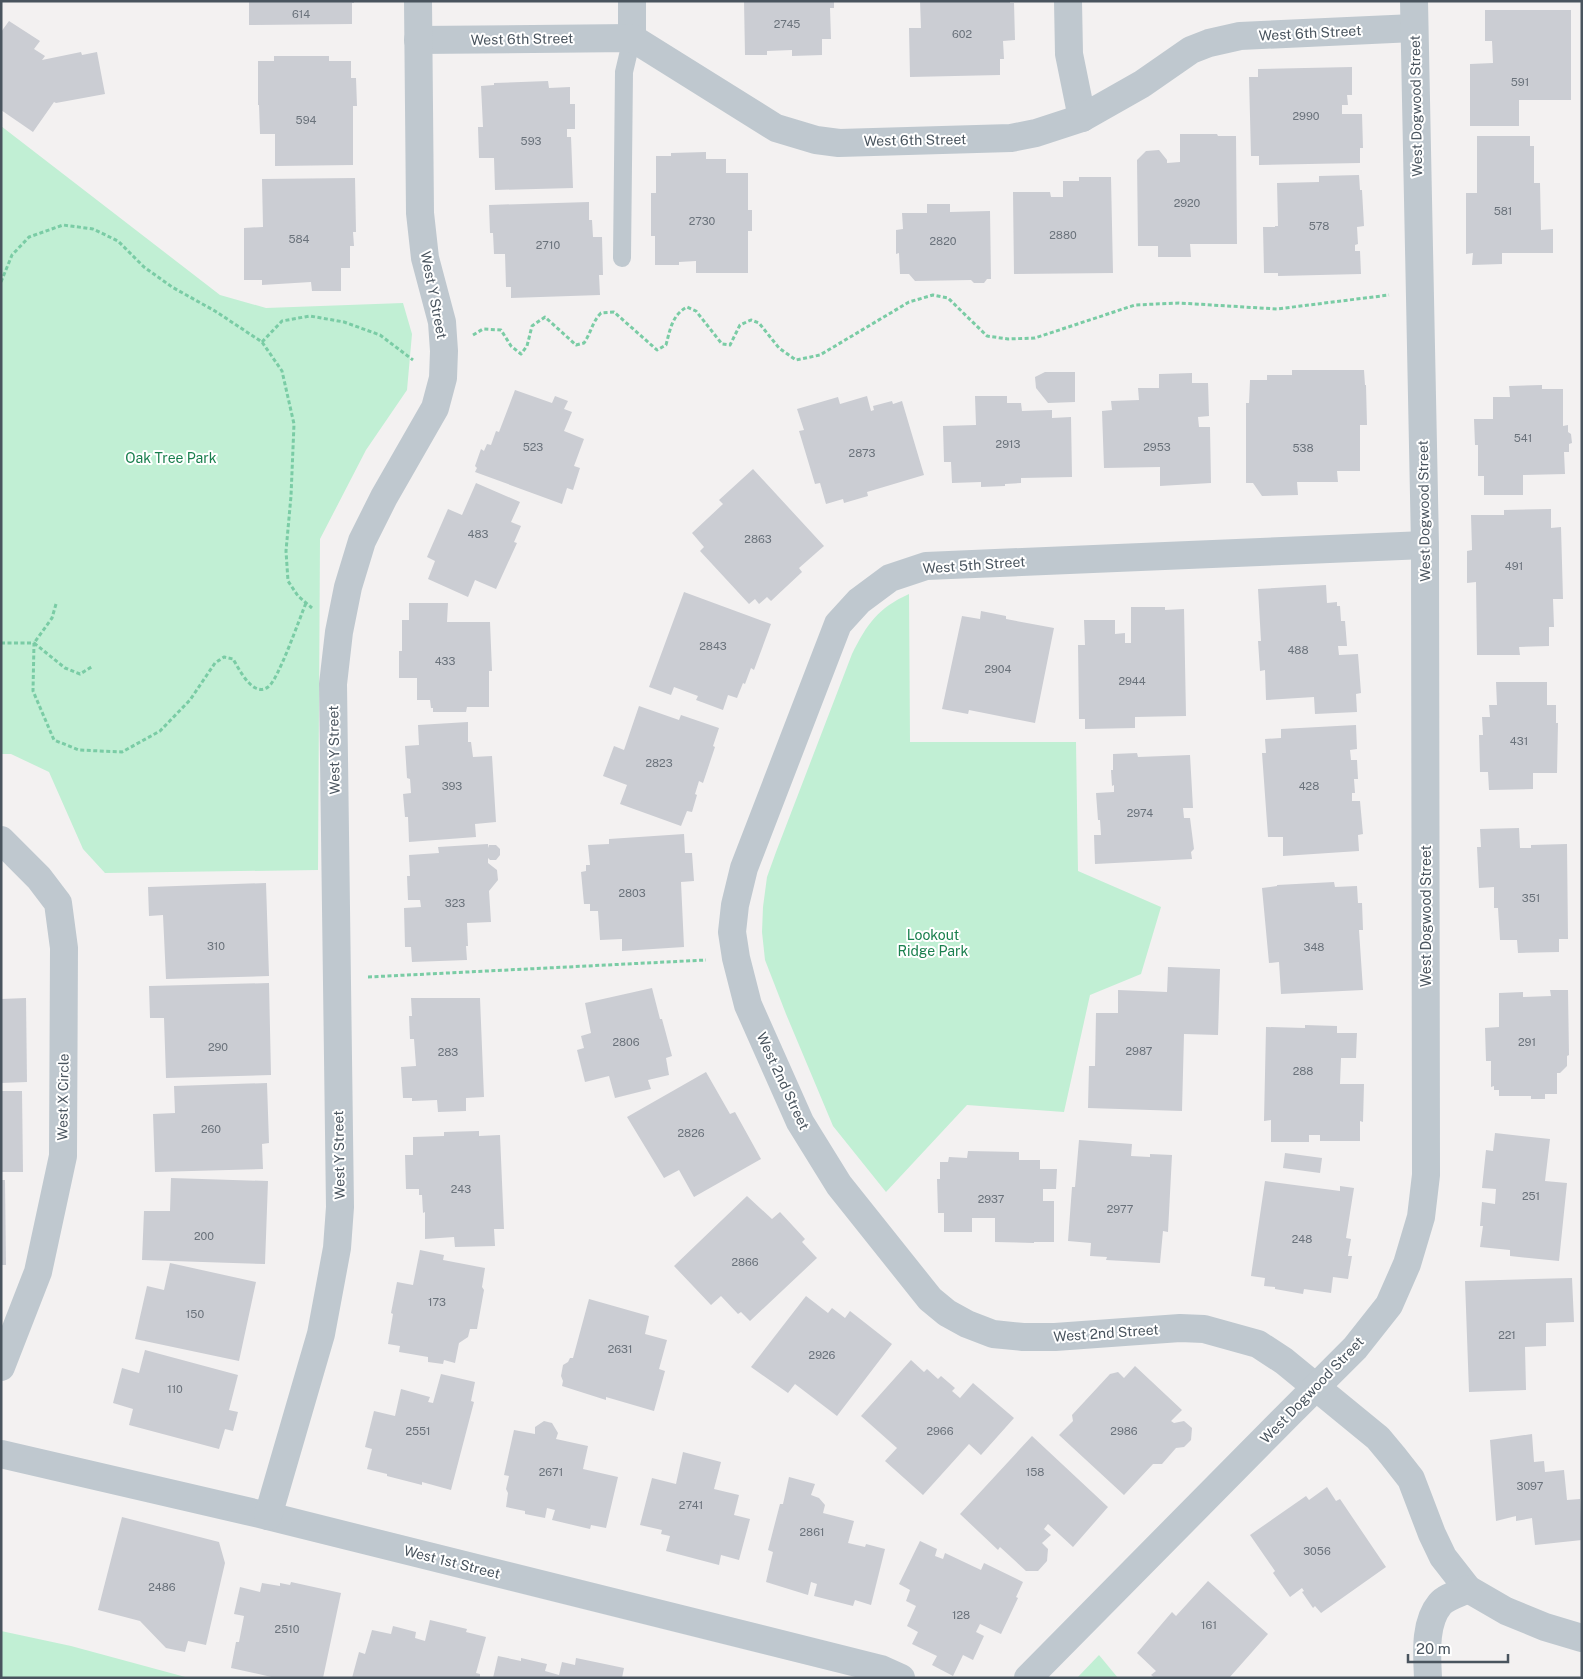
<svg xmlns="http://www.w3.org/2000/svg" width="1583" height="1679" viewBox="0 0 1583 1679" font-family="'Public Sans',sans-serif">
	<rect width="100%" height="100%" fill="#f3f1f1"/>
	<!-- green -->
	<g fill="#c1efd4">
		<path d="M1 126 220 295 266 308 403 303 412 334 407 390 366 450 320 539 318 870 105 873 83 849 49 772 11 754H1Z"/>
		<path d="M909 594 910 742H1076L1078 871 1161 907 1141 974 1090 995 1064 1112 967 1105 886 1192 833 1126 786 1014 765 960 762 932 763 907 767 877 776 852 852 654C867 624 878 608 909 594Z"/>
		<path d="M1 1631 71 1646 189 1678H1Z"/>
		<path d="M1099 1655 1118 1678H1077Z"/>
	</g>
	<!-- building -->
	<g fill="#cbcdd3">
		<path d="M249 1H354V3H352V24L249 25Z"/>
		<path d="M744 1H834V8H830L831 39H822V55L792 56V50L767 51V55H745Z"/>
		<path d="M920 1H1010V3H1014L1015 40 1003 41 1004 59H1000V75L910 77 909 28H921Z"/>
		<path d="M1485 10H1571V100H1519V126H1470V64L1493 63 1492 41H1485Z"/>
		<path d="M9 21 40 41 34 49 45 56 42 60 81 52 82 55 97 52 105 94 56 103 54 102 33 132 1 110V32Z"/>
		<path d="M274 56H329V61H351V78H356L357 106H353V165L275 166V134H260L259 105H258V61H274Z"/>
		<path d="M1352 67V95H1347L1348 105H1342V114H1362L1363 148H1360V163L1259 165V156H1251L1249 77H1258V69Z"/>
		<path d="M548 81 549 88 570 87V104H575V129H567V137H571L573 188 495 190 494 158H479L478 127H483L481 86 494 85V83Z"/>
		<path d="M1180 134H1217L1218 136H1236L1237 244H1190L1191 257H1158V246H1138L1137 160 1146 151 1159 150 1167 160V163L1180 162Z"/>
		<path d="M1477 136H1530V146H1534V183H1540L1541 230 1553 229V253H1502V264L1472 265 1473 253 1466 254V193H1477Z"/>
		<path d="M706 152V159H726V173H748V210H752V231H748V273H696V261L679 262V265H655V236H651V193H656V156H671V153Z"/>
		<path d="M1359 175 1360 190H1362L1364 226 1357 227 1358 244 1355 245V251H1360L1361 274 1278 276V273H1264L1263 227H1275V226H1278L1277 183 1319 182V176Z"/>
		<path d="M1079 177H1111L1113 273 1014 274 1013 192H1050L1051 197H1063V181H1079Z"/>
		<path d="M355 178 356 232H353L354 246H350V268H341V291H312L311 282 262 285V280H244V228L263 227 262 179Z"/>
		<path d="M589 202V220H592L593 237H602L603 275H599L600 295 511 298V287H506L505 254H494L493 233H490L489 205Z"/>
		<path d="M927 204H950V212L990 211 991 279H987L984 283H974L971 280 915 281 909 274H900L899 253 896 254V230L903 229 902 213H927Z"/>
		<path d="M1292 370H1364L1365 385H1366L1367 425H1360V471H1337L1338 482H1297L1298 495 1262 496 1253 483H1246V403H1249L1250 380H1267V375H1292Z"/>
		<path d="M1045 372H1075V402L1048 403 1036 388 1035 377Z"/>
		<path d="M1192 373V383H1208L1209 416 1198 417 1199 427H1210L1211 483 1160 486V467L1104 468 1102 411 1112 410 1111 401 1139 400 1138 388H1159V374Z"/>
		<path d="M1542 385V389H1563V426L1568 425V432L1571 434 1572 443 1569 444V452H1564L1565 474 1523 475V495H1484V476H1478V445H1475L1474 419H1493V397H1510L1509 386Z"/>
		<path d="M515 390 552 403 555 396 568 401 564 409 572 412 564 431 584 439 574 466 580 468 573 490 567 488 562 504 475 472 477 468 475 466 481 449 484 451 487 444 491 445 496 431 499 432Z"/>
		<path d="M867 396 871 411 874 410 873 406 892 401 893 404 902 401 924 475 867 492 868 496 844 503 843 499 826 504 820 483 815 484 799 431 804 430 797 409 838 397 840 404Z"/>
		<path d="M975 396H1007V403H1021L1022 411 1052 410V418L1071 417 1072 477 1021 478V483L1005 484V486L981 487V482L952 483 951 462H944L943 426 976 425Z"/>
		<path d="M753 469 824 546 799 568 802 572 771 601 767 597 759 604 755 599 749 604 700 551 704 547 692 533 723 504 719 500Z"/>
		<path d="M476 483 520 502 511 522 521 526 514 542 517 543 496 589 475 580 468 597 428 579 435 561 427 557 448 509 462 515Z"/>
		<path d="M1551 509V528L1561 527 1563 599H1553L1554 627H1549V646L1519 647 1520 655H1477L1476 582 1467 583V551L1472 550 1471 515H1504V510Z"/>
		<path d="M1326 585 1327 603 1337 602V606H1340L1341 621H1345L1347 646H1338L1339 655 1358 654 1361 693 1356 694 1357 712 1315 714 1314 697 1266 700 1265 670 1260 671 1258 641H1261L1258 589Z"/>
		<path d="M684 592 771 624 754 670 751 668 745 684 743 683 737 698 728 695 723 710 696 700 698 696 674 687 671 695 649 687Z"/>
		<path d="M409 603H448L447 622H490L492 671H489V707H467L466 712H433V708H431L430 700H417V678H399V651H402V620H409Z"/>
		<path d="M1131 607H1165V610L1184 609 1186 716 1135 717V728L1085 729V719H1079L1078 645H1085L1084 620H1115V634L1125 633V643H1131Z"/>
		<path d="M981 611 1006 616V619L1054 628 1035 723 969 710 968 714 942 709 962 616 980 619Z"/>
		<path d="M1496 682H1547V705H1556V723H1558L1557 773H1533V789L1489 790 1488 772H1480L1479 735H1483L1482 717H1490L1489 705H1497Z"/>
		<path d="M639 706 679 720 681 715 719 728 713 746 715 747 703 783 699 781 695 794 697 795 692 812 687 811 681 826 620 804 627 785 603 776 614 746 624 750Z"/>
		<path d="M468 722V742H471L473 757 492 756 496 822 475 824 476 837 409 842 408 817H405L403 794 411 793 410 779 407 778 405 746 419 745 418 725Z"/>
		<path d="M1356 725 1357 749 1350 750 1351 760H1357L1358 779H1354L1355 793H1352V801H1360L1363 834 1358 835 1359 851 1283 856V837H1268L1262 753H1266L1265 739 1281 738V729Z"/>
		<path d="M1137 753 1138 757 1190 755 1193 808H1183L1184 818H1190L1194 849 1191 852 1192 859 1095 864 1094 835H1101L1100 820H1098L1096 793 1114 792V785L1112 786 1111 770H1113V754Z"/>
		<path d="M1519 828 1520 848H1531V845L1567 844 1568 939H1559V952L1518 953 1517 940H1500L1498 908H1494V887L1479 888 1477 847H1481L1480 829Z"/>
		<path d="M684 834 685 853H692L694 881 681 882 684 947 622 951V939L600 940 598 911H590V904H584L581 872 586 871V865H590L588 845 609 844V839Z"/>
		<path d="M488 844V848L489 845H496L500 849V855L496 860H490L488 858V863L497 870 498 880 489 891 491 922 467 923 468 946H466L467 960 412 962 411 947H405L404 908 421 907 420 900H408L407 876H410L409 855 439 853 438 847Z"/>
		<path d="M1334 882 1335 887 1357 886 1358 903H1362L1363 930H1359L1363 990 1281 994 1279 962 1269 963 1262 888 1277 886V885Z"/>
		<path d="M266 883 269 976 166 979 163 915 149 916 148 887Z"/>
		<path d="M1168 967 1220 969 1218 1035 1184 1034 1182 1111 1088 1108 1089 1066H1095L1096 1013H1118V990L1167 992Z"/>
		<path d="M269 983 271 1075 166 1078 164 1018H150L149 986Z"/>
		<path d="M652 988 660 1019H662L672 1056 666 1058 669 1075 648 1080 651 1089 615 1098 609 1076 585 1082 577 1050 584 1048 581 1036 591 1033 585 1003Z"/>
		<path d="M1550 990H1568L1569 1055 1567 1056V1066L1560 1073H1557V1094H1545V1099H1531V1096H1499V1090H1494V1086L1491 1087V1061H1486L1485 1028 1499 1027V993L1523 992V997L1551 996Z"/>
		<path d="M26 998 27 1082 1 1083V999Z"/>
		<path d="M411 998H480L484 1097 466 1098V1111L438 1112 437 1100 412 1101V1098H403L401 1067 416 1066 414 1039H410L409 1016H412Z"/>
		<path d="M1305 1025 1337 1026V1033H1357L1356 1058H1341L1340 1084H1364L1363 1122 1360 1121V1141H1320V1135H1309V1142H1271V1120L1264 1121 1266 1027 1305 1028Z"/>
		<path d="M706 1072 730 1114 735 1112 761 1159 694 1197 679 1170 664 1178 627 1117Z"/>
		<path d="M267 1083 269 1143 262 1144 263 1169 155 1172 153 1114 175 1113 174 1086Z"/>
		<path d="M1 1091H22L23 1172H1Z"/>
		<path d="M479 1131V1136L500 1135 504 1229H494L495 1246 455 1247 454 1237 425 1239V1212L423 1213 422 1195H419V1189H406L405 1155H413V1137L444 1136V1132Z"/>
		<path d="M1495 1133 1550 1139 1545 1181 1567 1183 1559 1261 1510 1256V1250L1480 1247 1483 1226H1480L1482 1202 1495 1204 1496 1189 1482 1188 1486 1150 1493 1151Z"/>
		<path d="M1079 1140 1132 1144 1131 1156 1150 1157V1154L1172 1155 1168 1232 1163 1231 1160 1263 1106 1260 1107 1257 1090 1256 1091 1243 1068 1241 1072 1187H1075Z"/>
		<path d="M968 1151 1019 1152V1160H1040V1169H1057L1056 1189H1043V1201H1054V1242H1034V1243L995 1242V1218H972V1232H944V1213H938L937 1179H940V1162H948L949 1157 967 1158Z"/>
		<path d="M1285 1153 1322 1158 1320 1173 1283 1168Z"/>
		<path d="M171 1178 268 1181 265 1264 142 1260 144 1211H170Z"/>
		<path d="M1 1180H5L6 1265H1Z"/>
		<path d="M1265 1181 1340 1191V1186L1354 1188 1346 1238 1351 1239 1348 1256H1352L1348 1279 1333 1277 1331 1293 1304 1289 1303 1294 1275 1289V1287L1264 1286 1265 1278 1251 1276Z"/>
		<path d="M747 1196 772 1219 780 1212 805 1239 802 1242 817 1258 750 1321 741 1312 738 1314 721 1296 711 1305 674 1266Z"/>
		<path d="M420 1250 444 1255 443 1260 485 1268 482 1287 484 1290 477 1329H470L468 1337 459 1343 455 1363 444 1360 443 1364 428 1362V1357L399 1352 400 1346 388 1344 393 1314 391 1313 397 1282 413 1285Z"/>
		<path d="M170 1263 256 1282 239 1361 135 1339 147 1286 164 1290Z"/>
		<path d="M1572 1278 1574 1322 1546 1323V1346L1525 1347 1526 1390 1469 1392 1465 1281Z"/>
		<path d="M806 1296 828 1313 832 1308 845 1318 850 1311 892 1344 837 1416 795 1384 788 1393 751 1367Z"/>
		<path d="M589 1299 649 1316 645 1334 667 1340 659 1369 665 1371 654 1411 606 1397V1400L562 1386 563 1381 561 1376 563 1365 568 1362 570 1358H573Z"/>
		<path d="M145 1350 238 1375 229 1410 238 1412 233 1431 225 1429 219 1449 129 1425 133 1409 113 1403 122 1368 139 1373Z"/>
		<path d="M911 1360 924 1372 927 1369 938 1379 941 1376 955 1388 952 1391 960 1398 973 1383 1014 1418 981 1455 969 1444 923 1495 885 1461 897 1448 861 1416Z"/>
		<path d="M1135 1366 1182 1410 1171 1421 1174 1423 1184 1421 1192 1428 1191 1440 1184 1447 1176 1448 1162 1464H1153L1124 1495 1059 1435 1073 1421 1072 1415 1110 1374 1118 1372 1124 1378Z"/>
		<path d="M441 1374 475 1382 471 1401 474 1402 451 1490 422 1482V1485L387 1476V1474L367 1469 372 1449 365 1447 374 1411 395 1416 401 1389 430 1397 428 1402 433 1403Z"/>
		<path d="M544 1421 552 1423 558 1433 556 1439 588 1446 583 1469 618 1477 606 1528 591 1525 590 1529 552 1520 555 1510 547 1508 545 1518 525 1514V1511L506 1507 508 1493 506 1489 509 1476 504 1475 514 1430 535 1434V1427Z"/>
		<path d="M1532 1434 1534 1462 1544 1461 1545 1472 1564 1470 1567 1500 1580 1499 1582 1540 1535 1545 1532 1518 1516 1521V1516L1496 1521 1490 1440Z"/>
		<path d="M1032 1436 1108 1507 1073 1547 1048 1524 1044 1529 1051 1535 1042 1543 1048 1549 1047 1561 1038 1571H1026L1000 1547 998 1550 960 1514Z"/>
		<path d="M683 1452 721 1462 714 1489 739 1495 734 1515 750 1519 739 1560 721 1555 719 1565 666 1551 670 1536 661 1534 662 1530 640 1525 652 1478 676 1484Z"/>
		<path d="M789 1477 815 1484 811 1495 819 1498 825 1505 823 1513 854 1521 848 1543 865 1547 866 1544 885 1549 871 1605 855 1600 853 1606 814 1596 817 1584 811 1582 808 1595 766 1582 773 1552 768 1550 780 1504H783Z"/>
		<path d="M1327 1487 1336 1501 1340 1499 1386 1567 1321 1613 1315 1606 1313 1608 1302 1592 1304 1591 1302 1588 1290 1597 1273 1573 1275 1571 1250 1535 1306 1496 1309 1500Z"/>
		<path d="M122 1517 219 1542 225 1563 206 1645 188 1641 185 1652 166 1648 140 1621 98 1610Z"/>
		<path d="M920 1541 937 1549 935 1556 943 1559 945 1553 981 1570 984 1563 1023 1582 1016 1597 1018 1598 1001 1634 980 1624 976 1632 984 1636 973 1660 963 1655 953 1676 932 1665 937 1656 912 1644 918 1632 907 1626 916 1606 906 1601 910 1590 899 1584Z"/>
		<path d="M1208 1581 1268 1634 1229 1678H1155L1151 1675 1156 1671 1137 1653 1172 1612 1176 1616Z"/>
		<path d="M291 1582 341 1593 323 1678H276L231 1668 236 1642H239L244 1616 234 1614 240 1587 260 1592 262 1583 280 1586V1583L290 1585Z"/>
		<path d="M430 1620 467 1629 466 1632 486 1637 476 1673 480 1674V1678H352L359 1652 365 1654 372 1630 391 1634 393 1626 416 1632 415 1638 425 1641Z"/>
		<path d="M498 1656 521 1661V1658L547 1664 545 1671 559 1675 562 1662 575 1665 576 1658 624 1668 622 1678H493Z"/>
	</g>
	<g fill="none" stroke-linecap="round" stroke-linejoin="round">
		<!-- path -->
		<g stroke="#7acca5" stroke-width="3" stroke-dasharray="4 2.5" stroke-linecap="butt">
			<path d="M1 282 12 255 29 237 63 225 93 229 118 241 144 267 172 287 215 311 262 342 282 371 294 424 291 496 286 551 288 581 298 596 312 608"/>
			<path d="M473 335 483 329 501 330 511 346 521 354 527 346 532 326 545 317 576 345 584 343C591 333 592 322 601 313L614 312 657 350 666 345C670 330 672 315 687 307L696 311 722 344 730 345 740 325 751 320 759 323 779 348 796 360 820 355 909 302 933 295 948 298 987 336 1008 339 1035 338 1135 305 1179 303 1277 309 1389 295"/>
			<path d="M262 342 282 321 310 316 344 322 380 335 413 360"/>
			<path d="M56 604 52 618 34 643 65 668 80 674 93 666"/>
			<path d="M1 643H34L33 691 54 740 79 750 122 752 160 731 190 700 215 663 224 657 233 659C239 669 253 698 268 687 278 681 300 617 306 603"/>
			<path d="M368 977 706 960"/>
		</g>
		<!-- service -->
		<path stroke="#bfc8cf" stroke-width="18" d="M622 258 624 72 632 38"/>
		<!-- minor -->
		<g stroke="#bfc8cf" stroke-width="28">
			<path d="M632 1V38"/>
			<path d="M1068 1 1069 54 1082 118"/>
			<path d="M418 40 632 38 776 128 816 140 839 143 1011 138 1036 133 1082 118 1142 84 1191 50 1209 43 1240 36 1414 28"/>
			<path d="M1425 545 926 566 890 578 859 601 838 624 744 868 735 905 732 932 736 958 748 1005 800 1122 839 1185 930 1299 947 1313 967 1324 993 1334 1023 1337H1055L1180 1328 1204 1329 1258 1344 1284 1361 1378 1438 1393 1456 1411 1479 1432 1534 1443 1557 1468 1589 1506 1611 1545 1627 1582 1638"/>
			<path d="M1 840 39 878 58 903 64 948 63 1156 38 1272 1 1367"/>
			<path d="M1 1454 268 1516 881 1669 901 1678"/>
			<path d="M268 1516 321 1334 337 1248 340 1207 333 684 339 632 348 587 362 541 384 497 435 408 443 378 444 351 442 322 425 258 420 213 418 1"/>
			<path d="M1028 1678 1287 1416 1355 1348 1389 1305 1407 1264 1421 1217 1426 1175 1425 545 1414 1"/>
			<path d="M1428 1678C1427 1655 1424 1623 1440 1604 1446 1597 1460 1593 1468 1589"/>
		</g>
	</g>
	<g text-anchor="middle" stroke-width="4" stroke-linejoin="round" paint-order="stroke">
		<!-- number labels -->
		<g font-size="11" fill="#6a727b">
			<text x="301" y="18">614</text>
			<text x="787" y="28">2745</text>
			<text x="962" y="38">602</text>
			<text x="1520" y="86">591</text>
			<text x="1306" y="120">2990</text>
			<text x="306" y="124">594</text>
			<text x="531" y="145">593</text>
			<text x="1187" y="207">2920</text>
			<text x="1503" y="215">581</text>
			<text x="702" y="225">2730</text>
			<text x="1319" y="230">578</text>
			<text x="1063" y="239">2880</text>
			<text x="299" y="243">584</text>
			<text x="943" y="245">2820</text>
			<text x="548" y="249">2710</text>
			<text x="1523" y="442">541</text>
			<text x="1008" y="448">2913</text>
			<text x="533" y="451">523</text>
			<text x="1157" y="451">2953</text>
			<text x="1303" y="452">538</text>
			<text x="862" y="457">2873</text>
			<text x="478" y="538">483</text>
			<text x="758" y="543">2863</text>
			<text x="1514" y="570">491</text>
			<text x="713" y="650">2843</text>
			<text x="1298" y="654">488</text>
			<text x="445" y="665">433</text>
			<text x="998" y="673">2904</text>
			<text x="1132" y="685">2944</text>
			<text x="1519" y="745">431</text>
			<text x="659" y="767">2823</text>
			<text x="452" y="790">393</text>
			<text x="1309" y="790">428</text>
			<text x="1140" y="817">2974</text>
			<text x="632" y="897">2803</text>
			<text x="1531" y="902">351</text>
			<text x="455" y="907">323</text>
			<text x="216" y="950">310</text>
			<text x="1314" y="951">348</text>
			<text x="626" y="1046">2806</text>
			<text x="1527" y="1046">291</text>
			<text x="218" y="1051">290</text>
			<text x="1139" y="1055">2987</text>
			<text x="448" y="1056">283</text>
			<text x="1303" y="1075">288</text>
			<text x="211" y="1133">260</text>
			<text x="691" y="1137">2826</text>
			<text x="461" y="1193">243</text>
			<text x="1531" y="1200">251</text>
			<text x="991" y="1203">2937</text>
			<text x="1120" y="1213">2977</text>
			<text x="204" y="1240">200</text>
			<text x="1302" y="1243">248</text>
			<text x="745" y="1266">2866</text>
			<text x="437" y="1306">173</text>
			<text x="195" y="1318">150</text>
			<text x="1507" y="1339">221</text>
			<text x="620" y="1353">2631</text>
			<text x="822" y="1359">2926</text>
			<text x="175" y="1393">110</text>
			<text x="418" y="1435">2551</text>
			<text x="940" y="1435">2966</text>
			<text x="1124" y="1435">2986</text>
			<text x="551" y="1476">2671</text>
			<text x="1035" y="1476">158</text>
			<text x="1530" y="1490">3097</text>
			<text x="691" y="1509">2741</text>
			<text x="812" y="1536">2861</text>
			<text x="1317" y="1555">3056</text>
			<text x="162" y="1591">2486</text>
			<text x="961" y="1619">128</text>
			<text x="1209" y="1629">161</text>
			<text x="287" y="1633">2510</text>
		</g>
		<!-- street labels -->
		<g font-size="14" fill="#49545e" stroke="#fff">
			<text transform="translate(1310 33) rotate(-3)" y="5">West 6th Street</text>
			<text transform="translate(522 39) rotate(-1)" y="5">West 6th Street</text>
			<text transform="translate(1416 106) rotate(-91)" y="5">West Dogwood Street</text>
			<text transform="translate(915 140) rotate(-1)" y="5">West 6th Street</text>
			<text transform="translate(434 295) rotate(79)" y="5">West Y Street</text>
			<text transform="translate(1424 511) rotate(-91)" y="5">West Dogwood Street</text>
			<text transform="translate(974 565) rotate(-4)" y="5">West 5th Street</text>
			<text transform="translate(334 750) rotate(-91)" y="5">West Y Street</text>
			<text transform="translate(1426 916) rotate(-90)" y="5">West Dogwood Street</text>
			<text transform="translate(783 1081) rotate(65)" y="5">West 2nd Street</text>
			<text transform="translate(63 1097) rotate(-89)" y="5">West X Circle</text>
			<text transform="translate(339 1155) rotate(-91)" y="5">West Y Street</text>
			<text transform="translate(1106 1333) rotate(-4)" y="5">West 2nd Street</text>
			<text transform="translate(1312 1390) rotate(-46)" y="5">West Dogwood Street</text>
			<text transform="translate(452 1562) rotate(14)" y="5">West 1st Street</text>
		</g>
		<!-- park labels -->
		<g font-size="14" fill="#1a7f4e" stroke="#fff">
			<text x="171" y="463">Oak Tree Park</text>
			<text x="933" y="940">Lookout<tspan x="933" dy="16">Ridge Park</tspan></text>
		</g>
	</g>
	<!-- border -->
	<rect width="1583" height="1679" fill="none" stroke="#49545e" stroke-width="5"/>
	<!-- scale -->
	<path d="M1408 1654v8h100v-8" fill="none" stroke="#49545e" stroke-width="2.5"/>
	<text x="1416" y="1654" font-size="15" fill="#49545e" stroke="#ffffff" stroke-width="4" paint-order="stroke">20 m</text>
</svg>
